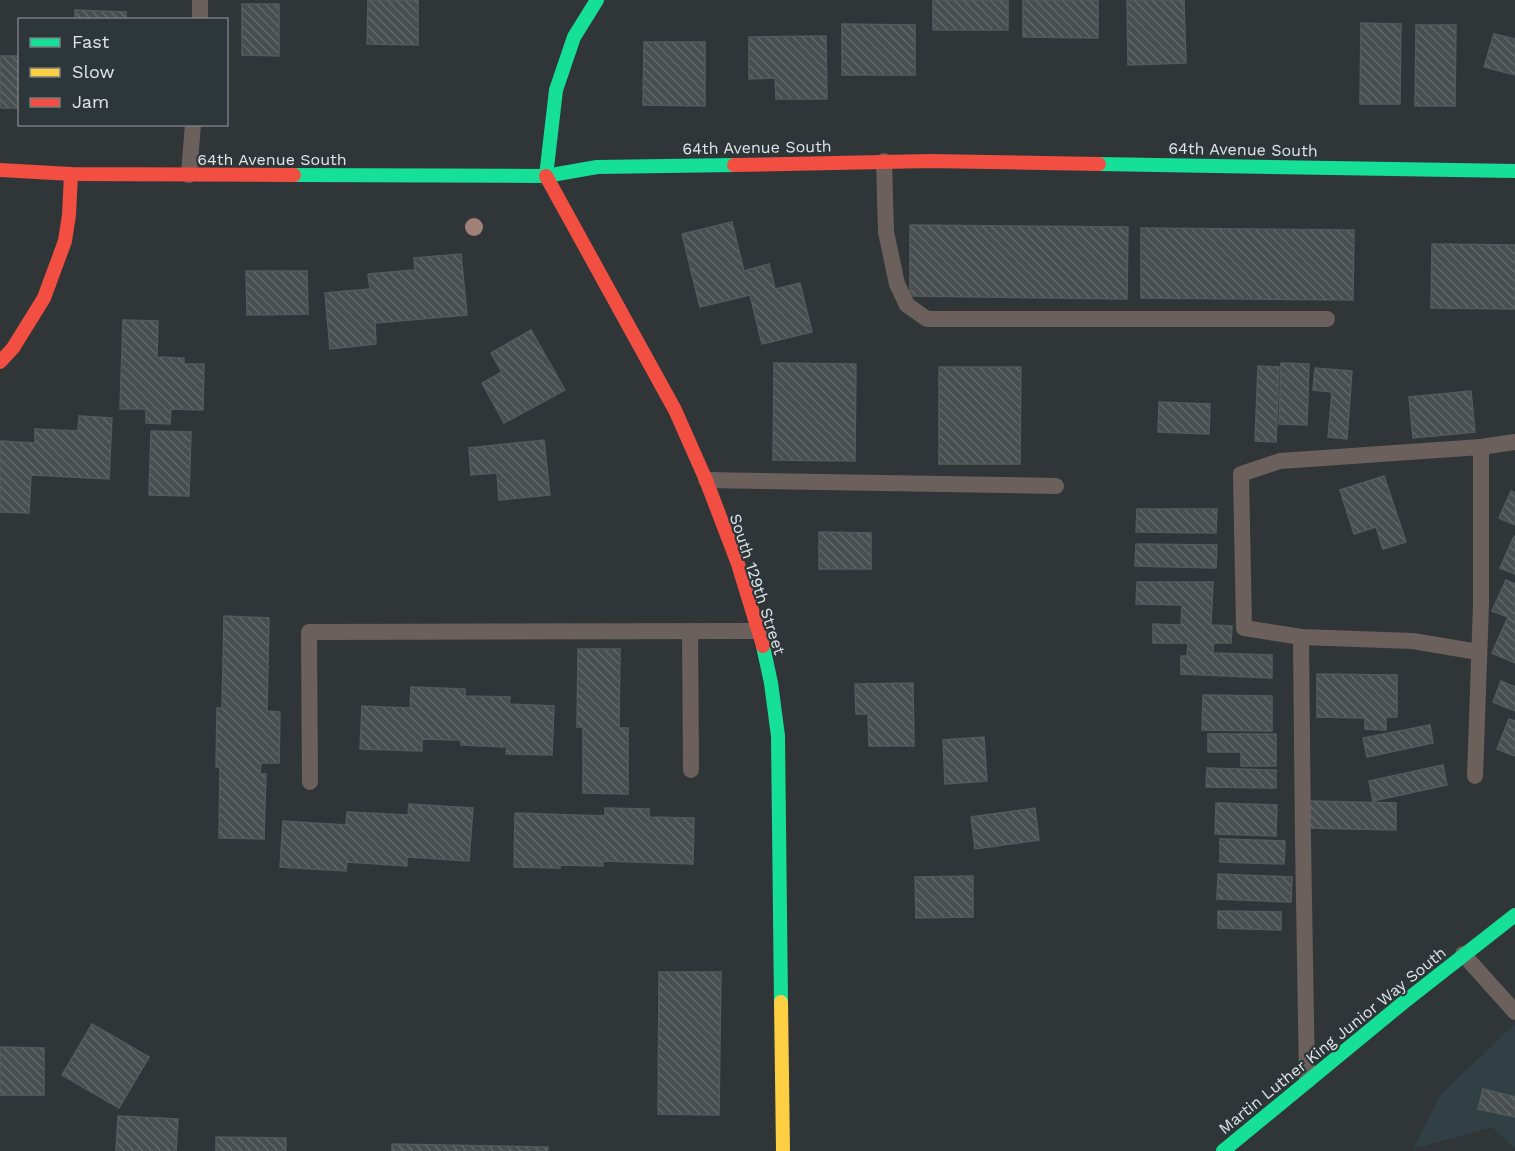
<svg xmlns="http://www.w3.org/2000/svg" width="1515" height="1151" viewBox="0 0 1515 1151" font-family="'Work Sans',sans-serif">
	<defs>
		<pattern id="building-back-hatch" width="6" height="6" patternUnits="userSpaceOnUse" patternTransform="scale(1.5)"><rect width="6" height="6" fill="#484d4e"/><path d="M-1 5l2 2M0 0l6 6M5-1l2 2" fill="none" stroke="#626768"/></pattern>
	</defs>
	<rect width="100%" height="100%" fill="#303637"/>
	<!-- built -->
	<path fill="#314044" d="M1515 1024V1149L1492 1127 1413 1149 1441 1094Z"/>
	<!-- building -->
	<g fill="url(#building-back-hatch)" stroke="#54595a" stroke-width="1.5">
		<path d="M368 0H418V45L367 44Z"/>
		<rect x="933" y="0" width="75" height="30"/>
		<path d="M1023 0H1098V38L1023 37Z"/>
		<path d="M1127 0H1184L1186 63 1128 65Z"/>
		<path d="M242 4H279V56L242 55Z"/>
		<path d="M75 10 126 12V20H75Z"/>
		<path d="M1361 23 1401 24 1400 104H1360Z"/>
		<path d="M842 24 915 25V75H842Z"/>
		<path d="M1416 25H1456L1455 106H1415Z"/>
		<path d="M1494 34 1515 39V75L1484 67Z"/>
		<path d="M826 36 827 99H776L775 78 749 79V37Z"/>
		<path d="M644 42H705V106L643 105Z"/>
		<rect x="0" y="56" width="20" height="52"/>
		<path d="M732 222 744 271 769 264 775 289 800 283 812 332 762 344 750 295 700 307 682 234Z"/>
		<path d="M910 225 1128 227 1127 299 910 296Z"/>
		<path d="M1141 228 1354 230 1353 300 1141 298Z"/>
		<path d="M1432 244 1515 245V309L1431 308Z"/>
		<path d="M461 254 467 315 375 323 376 344 330 349 325 293 370 289 368 274 415 270 414 258Z"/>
		<path d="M246 271H307L308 314 247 315Z"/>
		<path d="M123 320 158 321 157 357 184 358V364H204L203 410 171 409 170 424 146 423V409H120Z"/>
		<path d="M531 330 565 390 504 423 482 383 502 372 491 353Z"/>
		<path d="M774 363 856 364 855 461 773 460Z"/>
		<path d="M1281 363 1309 364 1307 425 1279 424Z"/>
		<path d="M1258 366 1279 367 1276 442 1255 441Z"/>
		<path d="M939 367H1021L1020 464H939Z"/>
		<path d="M1315 368 1352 371 1347 439 1328 437 1332 392 1313 390Z"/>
		<path d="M1471 391 1475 432 1413 438 1409 397Z"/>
		<path d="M1159 402 1210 404 1209 434 1158 432Z"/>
		<path d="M79 416 112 418 109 479 31 475 29 513 0 512V441L35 443V429L78 431Z"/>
		<path d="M151 431 191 432 189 496 149 495Z"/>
		<path d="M544 440 550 495 499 500 497 473 471 475 469 448Z"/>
		<path d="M1384 476 1406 542 1383 549 1376 527 1354 534 1340 490Z"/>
		<path d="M1511 491 1515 493V525L1499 518Z"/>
		<path d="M1137 509H1217L1216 533 1136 532Z"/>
		<path d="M819 532 871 533V569H819Z"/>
		<path d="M1514 536 1515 537V574L1500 568Z"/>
		<path d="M1136 544 1217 545 1216 568 1135 566Z"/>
		<path d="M1506 580 1515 584V663L1492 653 1508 617 1492 611Z"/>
		<path d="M1137 582H1213L1211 625 1232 626 1231 643H1213V653L1272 655V678L1181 674V656H1187L1188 643H1153V624L1181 625 1182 605 1136 604Z"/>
		<path d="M224 616 269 618 267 711 280 712 279 763H261L260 774H266L264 839 219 838 220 767H216L217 708H222Z"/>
		<path d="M578 649H620L619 728H628V794L583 793V727H577Z"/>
		<path d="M1317 674 1397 675V717H1386V730L1365 729V718L1317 717Z"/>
		<path d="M1501 681 1515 687V711L1493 702Z"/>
		<path d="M913 683 914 746H869L868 714H856L855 684Z"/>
		<path d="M411 687 465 689V696L510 697 509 704 554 706 552 755 506 754 507 747 461 745V740L422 739V751L360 749 362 706 410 708Z"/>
		<path d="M1203 695 1272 696V731L1202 730Z"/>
		<path d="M1509 719 1515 721V756L1497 749Z"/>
		<path d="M1430 725 1433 743 1367 757 1363 738Z"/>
		<path d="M1208 734H1276V766H1241V752H1208Z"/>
		<path d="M984 737 987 781 945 784 943 740Z"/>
		<path d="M1443 765 1447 785 1373 801 1369 781Z"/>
		<path d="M1207 768 1276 770V788L1206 787Z"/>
		<path d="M1309 801 1396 803V830L1308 828Z"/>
		<path d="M1216 803 1277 805 1276 836 1215 834Z"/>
		<path d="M409 804 473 808 469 861 407 857V866L347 862 346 871 280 867 283 821 346 825 347 812 408 815Z"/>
		<path d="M605 808 649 809V817L694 818 693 864 603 861V866L560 865V868L514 867 515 813 605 816Z"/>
		<path d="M1035 808 1039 840 975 849 971 817Z"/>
		<path d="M1220 839 1285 841 1284 864 1220 862Z"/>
		<path d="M1218 874 1292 877 1291 902 1217 899Z"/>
		<path d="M973 876V917L916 918 915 877Z"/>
		<path d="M1218 911 1281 912V930L1218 928Z"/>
		<path d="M659 972H721L719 1115 658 1114Z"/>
		<path d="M92 1024 149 1057 119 1108 62 1075Z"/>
		<path d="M0 1047 44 1048V1095H0Z"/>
		<path d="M1483 1089 1515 1097V1117L1478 1109Z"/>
		<path d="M118 1116 178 1119 176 1151H116Z"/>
		<path d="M216 1137 286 1138V1151H216Z"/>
		<path d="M392 1144 548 1147V1151H392Z"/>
	</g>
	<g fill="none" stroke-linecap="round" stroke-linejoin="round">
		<!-- lane -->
		<g stroke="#6c605d" stroke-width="16">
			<path d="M200 20V0"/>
			<path d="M884 161 886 232 897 284 907 305 927 319H1327"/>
			<path d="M189 175 193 124"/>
			<path d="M706 480 1056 486"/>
			<path d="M690 631 691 770"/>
			<path d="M1301 637 1303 839 1307 1081"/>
			<path d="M1478 652 1413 641 1301 637 1244 628 1241 474 1280 461 1481 447 1515 442"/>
			<path d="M1475 776 1481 604V447"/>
			<path d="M310 782 309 632 759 631"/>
			<path d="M1463 954 1515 1012"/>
		</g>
		<!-- fast -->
		<g stroke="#16e098" stroke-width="14">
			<path d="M1099 164 1515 171"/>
			<path d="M294 175 546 176 597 167 734 165"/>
			<path d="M546 176 556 90 574 37 597 0"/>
			<path d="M763 646 771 683 778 736 781 1002"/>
			<path d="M1223 1151 1404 1002 1515 915"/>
		</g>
		<!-- slow -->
		<path stroke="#ffcf43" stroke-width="14" d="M781 1002 783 1151"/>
		<!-- jam -->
		<g stroke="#f24e42" stroke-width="14">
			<path d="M734 165 930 161 1099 164"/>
			<path d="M0 170 71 174 294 175"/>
			<path d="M546 176 675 410 706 480 738 564 763 646"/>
			<path d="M0 362 13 348 44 298 65 241 69 215 71 174"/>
		</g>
	</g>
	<!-- trees -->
	<circle fill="#a18078" cx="474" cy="227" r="9"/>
	<g text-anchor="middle" stroke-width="4.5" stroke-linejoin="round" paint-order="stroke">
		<!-- street labels -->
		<g font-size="16" fill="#e0e6e8" stroke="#2d373a">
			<text transform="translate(757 147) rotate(-1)" y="6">64th Avenue South</text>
			<text transform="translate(1243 149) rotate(1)" y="6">64th Avenue South</text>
			<text x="272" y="165">64th Avenue South</text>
			<text transform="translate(758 584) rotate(72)" y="6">South 129th Street</text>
			<text transform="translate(1332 1040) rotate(-39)" y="6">Martin Luther King Junior Way South</text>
		</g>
	</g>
	<!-- legend -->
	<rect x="18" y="18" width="210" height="108" fill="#2d373a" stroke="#757d80" stroke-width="1.5"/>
	<rect x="30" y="38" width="30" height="9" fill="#16e098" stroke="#757d80" stroke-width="1.5"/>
	<text x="72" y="48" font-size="18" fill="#e0e6e8">Fast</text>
	<rect x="30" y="68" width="30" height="9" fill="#ffcf43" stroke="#757d80" stroke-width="1.5"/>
	<text x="72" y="78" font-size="18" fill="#e0e6e8">Slow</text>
	<rect x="30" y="98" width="30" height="9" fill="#f24e42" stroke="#757d80" stroke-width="1.5"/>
	<text x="72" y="108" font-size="18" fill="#e0e6e8">Jam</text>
</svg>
